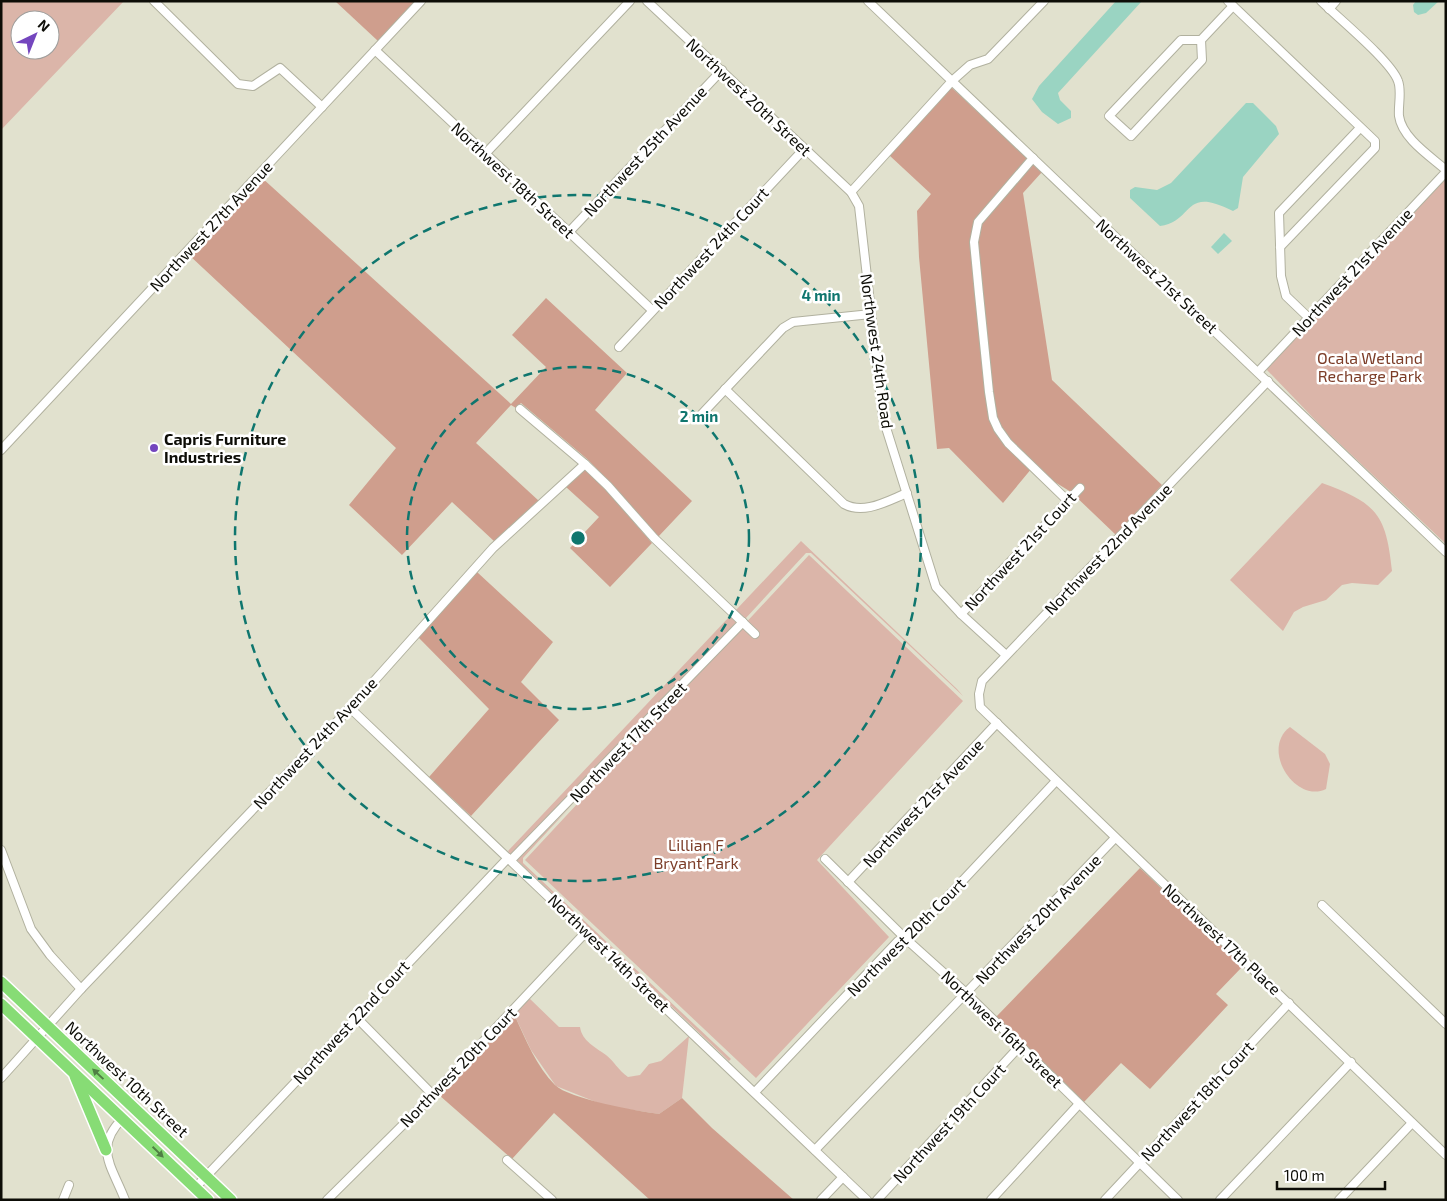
<svg xmlns="http://www.w3.org/2000/svg" width="1447" height="1201" viewBox="0 0 1447 1201" font-family="'Exo 2',sans-serif">
	<rect width="100%" height="100%" fill="#e1e1ce"/>
	<!-- green -->
	<g fill="#dbb5a9" fill-rule="evenodd">
		<path d="M1 1H124L1 130ZM20 20H50V50H20Z"/>
		<path d="M1446 177V544L1321 426 1267 370 1270 362Z"/>
		<path d="M1322 483C1376 503 1386 513 1392 571L1378 585 1352 583 1342 585 1326 600 1303 607 1294 612 1283 631 1230 580Z"/>
		<path d="M801 541 957 689 963 696 811 553H806L745 619 736 610Z"/>
		<path d="M809 555 963 701 817 860 889 937 756 1078 525 860Z"/>
		<path d="M730 616 737 623 511 855 508 851Z"/>
		<path d="M1290 727 1325 754 1330 764 1326 789C1295 804 1260 749 1290 727Z"/>
		<path d="M572 805 523 858V863L731 1059 729 1061 517 860Z"/>
		<path d="M529 998 559 1027H580C582 1041 595 1047 606 1055 614 1061 618 1070 628 1077L640 1075 649 1064 661 1061 689 1036 682 1098 659 1114 606 1106 556 1086 531 1050 514 1014Z"/>
	</g>
	<!-- forest -->
	<g fill="#cf9e8d">
		<path d="M335 1H416L378 41Z"/>
		<path d="M951 87 1042 172 1023 193 1052 380 1162 485 1116 535 1071 492 1032 468 1003 503 949 448 937 449 919 257 917 211 931 194 889 155Z"/>
		<path d="M261 177 511 404 546 367 512 335 546 298 627 373 595 410 692 501 658 537 611 483 586 458 521 403 516 408 511 405 476 443 539 501 495 542 452 502 402 555 349 505 396 448 189 255Z"/>
		<path d="M585 469 605 489 652 543 610 587 570 548 599 517 566 487Z"/>
		<path d="M477 572 553 642 521 682 559 720 471 816 429 777 489 709 418 637Z"/>
		<path d="M1140 868 1243 966 1216 994 1228 1005 1150 1089 1121 1063 1084 1102 996 1017Z"/>
		<path d="M514 1014C525 1038 536 1066 555 1085 569 1099 638 1111 659 1114L682 1098 712 1128 794 1200H650L554 1113 512 1159 439 1095Z"/>
	</g>
	<!-- water -->
	<g fill="#9ad4c2">
		<path d="M1116 1H1142L1058 93 1060 100 1071 111V118L1058 124 1042 112 1032 99 1039 86Z"/>
		<path d="M1416 1H1439L1426 13 1418 15 1414 12 1413 5Z"/>
		<path d="M1246 103H1253L1276 126 1279 134 1243 177 1238 208 1233 211C1182 185 1195 221 1160 226L1130 198V190L1135 187 1157 190 1171 183Z"/>
		<path d="M1224 233 1232 241 1218 254 1211 247Z"/>
	</g>
	<g fill="none" stroke-linecap="round" stroke-linejoin="round">
		<!-- minor casing -->
		<g stroke="#b1b19f" stroke-width="10">
			<g id="minor">
				<path d="M154 1 238 84 253 86 280 68 322 107"/>
				<path d="M647 1 851 192"/>
				<path d="M868 1 1446 552"/>
				<path d="M1228 1 1375 141V148L1280 247"/>
				<path d="M1321 1C1338 18 1391 61 1398 81 1402 91 1398 105 1399 116 1402 138 1430 156 1446 170"/>
				<path d="M1329 9 1336 1"/>
				<path d="M1201 40 1202 60 1131 136 1109 116 1181 40H1201L1233 6"/>
				<path d="M375 50 652 310"/>
				<path d="M485 154 630 1"/>
				<path d="M1033 158 978 222 974 242 979 294 989 392 993 418 998 429 1008 443 1068 501"/>
				<path d="M569 232 722 70"/>
				<path d="M1309 318 1286 296 1281 276 1279 213 1360 128"/>
				<path d="M619 347 804 149"/>
				<path d="M1258 372 1446 172"/>
				<path d="M1268 381 982 681 979 694 980 707 1446 1155"/>
				<path d="M725 389 844 504C864 515 887 501 907 493"/>
				<path d="M520 409 585 464 608 486 654 538 755 634"/>
				<path d="M699 417 783 328 793 322 871 314"/>
				<path d="M1 450 421 1"/>
				<path d="M961 614 1080 488"/>
				<path d="M1006 655 961 614 936 587 883 418 859 206 851 192 952 81 970 65 988 59 1044 1"/>
				<path d="M350 708 867 1200"/>
				<path d="M1 850 31 929 50 955 81 989"/>
				<path d="M825 859 906 939 965 992 1178 1200"/>
				<path d="M511 860 743 622"/>
				<path d="M848 882 997 723"/>
				<path d="M1322 905 1446 1024"/>
				<path d="M356 1017 433 1095"/>
				<path d="M1 1078 81 989 350 708 493 548 585 464"/>
				<path d="M755 1092 898 941 906 939 923 923 1056 781"/>
				<path d="M123 1118C93 1148 112 1166 125 1200"/>
				<path d="M815 1150 1115 838"/>
				<path d="M507 1160 552 1200"/>
				<path d="M195 1188 508 858"/>
				<path d="M63 1200 69 1185"/>
				<path d="M327 1200 433 1095 586 932"/>
				<path d="M821 1200 843 1177"/>
				<path d="M877 1200 1020 1046"/>
				<path d="M991 1200 1079 1104"/>
				<path d="M1105 1200 1289 1003"/>
				<path d="M1220 1200 1351 1062"/>
				<path d="M1339 1200 1412 1123"/>
			</g>
		</g>
		<!-- highway casing -->
		<g stroke="#fff" stroke-width="14">
			<g id="highway">
				<path d="M1 982 231 1200"/>
				<path d="M1 1004 208 1200"/>
				<path d="M75 1076 106 1150"/>
			</g>
		</g>
		<!-- minor -->
		<use href="#minor" stroke="#fff" stroke-width="8"/>
		<!-- highway -->
		<use href="#highway" stroke="#87dc75" stroke-width="11"/>
	</g>
	<!-- one-way arrows -->
	<defs><path id="oneway-solid" d="M-6-.8H1V-3.2L6.5 0L1 3.2V.8H-6Z" transform="scale(1.25)"/></defs>
	<g fill="#507f44">
		<use href="#oneway-solid" transform="translate(98 1074) rotate(-137)"/>
		<use href="#oneway-solid" transform="translate(158 1152) rotate(44)"/>
	</g>
	<!-- distance rings -->
	<g fill="none" stroke="#0f766e" stroke-width="2.5" stroke-dasharray="9 6">
		<circle cx="578" cy="538" r="171"/>
		<circle cx="578" cy="538" r="343"/>
	</g>
	<!-- markers -->
	<circle fill="#7446be" stroke="#fff" stroke-width="2" cx="154" cy="448" r="5"/>
	<g text-anchor="middle" stroke-width="5" stroke-linejoin="round" paint-order="stroke">
		<!-- street labels -->
		<g font-size="16" fill="#0d0d07" stroke="#fff">
			<text transform="translate(749 97) rotate(43)" y="6">Northwest 20th Street</text>
			<text transform="translate(645 151) rotate(-47)" y="6">Northwest 25th Avenue</text>
			<text transform="translate(513 180) rotate(43)" y="6">Northwest 18th Street</text>
			<text transform="translate(211 226) rotate(-47)" y="6">Northwest 27th Avenue</text>
			<text transform="translate(711 248) rotate(-47)" y="6">Northwest 24th Court</text>
			<text transform="translate(1352 272) rotate(-47)" y="6">Northwest 21st Avenue</text>
			<text transform="translate(1157 276) rotate(43)" y="6">Northwest 21st Street</text>
			<text transform="translate(877 351) rotate(82)" y="6">Northwest 24th Road</text>
			<text transform="translate(1108 549) rotate(-46)" y="6">Northwest 22nd Avenue</text>
			<text transform="translate(1020 551) rotate(-47)" y="6">Northwest 21st Court</text>
			<text transform="translate(628 742) rotate(-46)" y="6">Northwest 17th Street</text>
			<text transform="translate(315 743) rotate(-47)" y="6">Northwest 24th Avenue</text>
			<text transform="translate(923 803) rotate(-47)" y="6">Northwest 21st Avenue</text>
			<text transform="translate(1038 919) rotate(-46)" y="6">Northwest 20th Avenue</text>
			<text transform="translate(906 937) rotate(-45)" y="6">Northwest 20th Court</text>
			<text transform="translate(1222 939) rotate(43)" y="6">Northwest 17th Place</text>
			<text transform="translate(609 953) rotate(44)" y="6">Northwest 14th Street</text>
			<text transform="translate(351 1022) rotate(-47)" y="6">Northwest 22nd Court</text>
			<text transform="translate(1002 1029) rotate(44)" y="6">Northwest 16th Street</text>
			<text transform="translate(458 1067) rotate(-46)" y="6">Northwest 20th Court</text>
			<text transform="translate(127 1079) rotate(43)" y="6">Northwest 10th Street</text>
			<text transform="translate(1197 1101) rotate(-47)" y="6">Northwest 18th Court</text>
			<text transform="translate(949 1123) rotate(-47)" y="6">Northwest 19th Court</text>
		</g>
		<!-- park labels -->
		<g font-size="16" fill="#7c3d28" stroke="#fff">
			<text x="1370" y="364">Ocala Wetland<tspan x="1370" dy="18">Recharge Park</tspan></text>
			<text x="696" y="851">Lillian F<tspan x="696" dy="18">Bryant Park</tspan></text>
		</g>
		<!-- poi labels -->
		<g font-size="16" font-weight="bold" fill="#0d0d07" stroke="#fff" text-anchor="start">
			<text x="164" y="445">Capris Furniture<tspan x="164" dy="18">Industries</tspan></text>
		</g>
	</g>
	<circle cx="578" cy="538" r="8" fill="#0f766e" stroke="#fff" stroke-width="2.5"/>
	<g font-size="15" text-anchor="middle" font-weight="bold" fill="#0f766e" stroke="#fff" stroke-width="5" stroke-linejoin="round" paint-order="stroke">
		<text x="821" y="301">4 min</text>
		<text x="699" y="422">2 min</text>
	</g>
	<!-- border -->
	<rect width="1447" height="1201" fill="none" stroke="#0d0d07" stroke-width="5"/>
	<!-- north arrow -->
	<g transform="translate(35 35) rotate(43)"><circle r="24" fill="#ffffff" stroke="#9e9e9c"/>
	<path d="M0-4L9 19L0 12L-9 19Z" fill="#7446be"/>
	<text y="-8" font-size="14" font-weight="bold" text-anchor="middle" fill="#0d0d07">N</text>
	</g>
	<!-- scale -->
	<path d="M1277 1181v8h108v-8" fill="none" stroke="#0d0d07" stroke-width="2.5"/>
	<text x="1284" y="1181" font-size="15" fill="#0d0d07" stroke="#ffffff" stroke-width="4" paint-order="stroke">100 m</text>
</svg>
